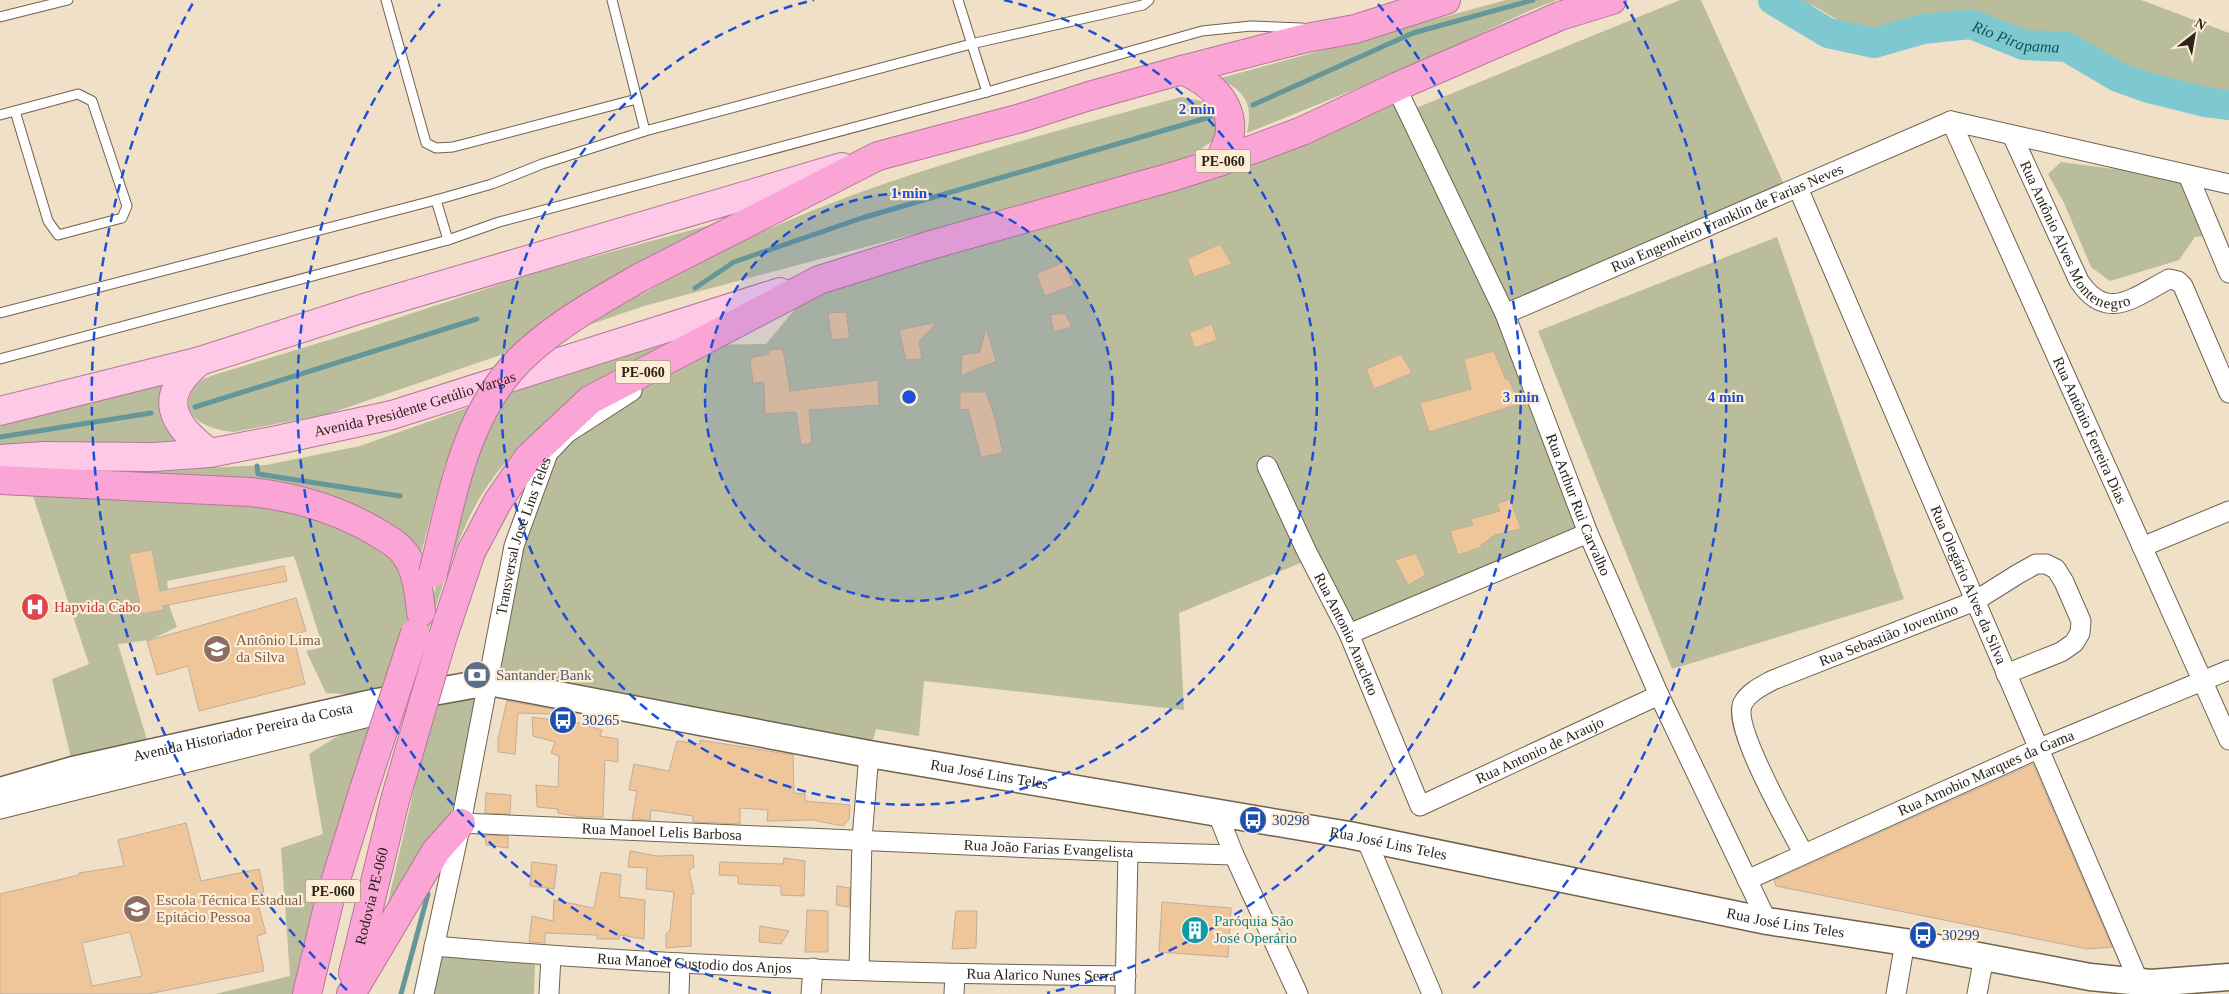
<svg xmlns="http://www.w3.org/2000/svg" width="2229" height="994" viewBox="0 0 2229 994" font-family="'Times New Roman',serif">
	<rect width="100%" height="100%" fill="#f0e0c7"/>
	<!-- green -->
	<g fill="#b9bd9c">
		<path d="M1506 0H1557L1531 10 1408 68 1247 133C1253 102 1246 95 1221 78Z"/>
		<path d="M1680 0H1701L1784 184 1509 304 1416 108Z"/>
		<path d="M1796 0H2141L2229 33V94L2180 88 2109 62 2072 38 2032 33 1985 17 1957 11 1918 22 1865 33 1843 23 1814 6Z"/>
		<path d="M1396 87 1505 314 1587 533 1351 633 1310 559 1179 613 1184 710 924 681 919 736 876 729 869 754 489 682 520 547 529 525 528 458 694 345 766 344 819 280 1035 216Z"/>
		<path d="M1181 97 1212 103 1221 126 1214 140 1192 155 1129 177 644 306 328 414 234 432C217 431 184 422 189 399 191 392 194 386 199 382 204 378 212 376 217 374L355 332 537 272 721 222 605 284 641 295C807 194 995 148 1181 97Z"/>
		<path d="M2061 162 2183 178 2205 236 2195 237 2179 260 2110 281 2091 267 2064 203 2048 174Z"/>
		<path d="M1777 237 1904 599 1672 669 1538 331Z"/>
		<path d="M696 326C611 376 514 424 469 518 448 562 435 611 420 657L426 621 469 470 445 464 418 565 358 511 94 473 266 465 360 446Z"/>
		<path d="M167 376C155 408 155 418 178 444L0 448V422Z"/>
		<path d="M28 481 208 489 361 529 429 589 394 697 326 693 306 651 323 647 294 556 167 581 170 608 177 627 150 640 118 644 147 740 71 758 52 679 89 664Z"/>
		<path d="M482 690 458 799 439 833 384 920 428 728 440 693Z"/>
		<path d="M370 716 384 726 315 994H215L290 976 281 848 323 834 309 754Z"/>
		<path d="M442 953 532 962 535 965 534 994H431Z"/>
	</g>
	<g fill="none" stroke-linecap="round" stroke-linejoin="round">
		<!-- stream -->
		<g stroke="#65979a" stroke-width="5">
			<path d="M1253 105 1413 33 1533 0"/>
			<path d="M695 288 734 262 862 218 1210 117"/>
			<path d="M195 407 477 319"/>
			<path d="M0 437 151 413"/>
			<path d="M257 466 258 474 400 496"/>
			<path d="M401 994 428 894"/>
		</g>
		<!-- river -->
		<path stroke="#7ec8d0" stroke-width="30" id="s1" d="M1773 0 1828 33 1874 43 1923 29 1971 24 2024 45 2067 47 2118 77 2149 88 2205 102 2229 105"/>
	</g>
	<!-- building -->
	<g fill="#eec699" stroke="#c1ad98" fill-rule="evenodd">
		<path d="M1220 244 1232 264 1194 277 1187 259Z"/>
		<path d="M1063 262 1074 285 1045 296 1036 274Z"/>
		<path d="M846 312 850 338 832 340 828 313Z"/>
		<path d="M1065 313 1072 327 1054 332 1050 315Z"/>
		<path d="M937 322 919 342 922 359 906 360 899 330Z"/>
		<path d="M1212 324 1217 340 1195 348 1189 333Z"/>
		<path d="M986 327 996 361 961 376 962 355 980 352Z"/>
		<path d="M783 349 790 391 878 380 879 405 809 410 812 443 801 445 796 412 765 414 764 382 753 383 750 358 769 354 768 350Z"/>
		<path d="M1494 351 1506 380 1509 379 1519 404 1429 432 1420 403 1471 389 1464 359Z"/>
		<path d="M1401 354 1412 373 1374 389 1366 369Z"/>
		<path d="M960 392H986L995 418 1003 453 981 457 968 409 960 410Z"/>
		<path d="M1510 499 1521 529 1495 535 1481 545 1482 547 1458 555 1450 531 1473 525 1471 519 1500 511 1497 504Z"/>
		<path d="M152 550 160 591 284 566 287 581 163 606 164 610 142 614 129 554Z"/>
		<path d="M1416 553 1426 575 1408 585 1395 560Z"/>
		<path d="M296 598 306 631 293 635 305 684 199 711 188 666 157 675 147 641Z"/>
		<path d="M507 701 553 709 552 714 518 713 515 754 498 752V739Z"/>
		<path d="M532 717 568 722 569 720 602 730 600 736 618 739V762L605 760 603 817H580L558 813V809L537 807 536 785 558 787 559 756 551 753 555 742 533 736Z"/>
		<path d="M700 740 793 755 794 793 805 794V801L850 805 849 819 843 826 813 820 767 821 768 810 740 808V824L693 822V816L651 810 650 820 632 819 637 791 629 790 634 764 669 771 677 741 700 744Z"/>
		<path d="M2033 764 2112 947 2087 949 1776 886 1774 880Z"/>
		<path d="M486 793 511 795 510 814 485 813Z"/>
		<path d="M186 823 201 881 259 869 264 892 255 894 266 933 257 936 264 971 148 994H0V894L79 875V873L124 866 118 840ZM130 932 142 976 92 986 82 943Z"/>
		<path d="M485 835 508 836V848L486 845Z"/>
		<path d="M630 851 657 856 693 855 694 867 689 870 694 894H691V946L666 948V934L670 930 674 892 646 889 647 868 628 867Z"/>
		<path d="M784 858 805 861 804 896 781 895V886L738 884V876L719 875 720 862 783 864Z"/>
		<path d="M532 862 557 865 554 889 530 886Z"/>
		<path d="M601 872 621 875 619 897 645 900 644 939 620 935 619 939H597V935L545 933V943L529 942 532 916 553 921 554 900 594 908Z"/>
		<path d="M837 886 850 888 849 907 836 905Z"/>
		<path d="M1162 902 1231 908 1228 957 1159 952Z"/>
		<path d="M807 910 828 911V952H805Z"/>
		<path d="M956 911H977L976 948 952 949Z"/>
		<path d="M760 926 789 931 781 944 759 942Z"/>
	</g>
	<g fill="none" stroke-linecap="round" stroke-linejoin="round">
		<!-- lane casing -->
		<g stroke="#70624c" stroke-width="11">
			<g id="lane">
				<path d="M386 0 426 143 436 148 453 147 637 99"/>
				<path d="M612 0 645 131"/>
				<path d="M958 0 987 92"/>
				<path d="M0 17 68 0"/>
				<path d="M0 115 78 94 92 101 127 206 122 218 58 235 48 221 15 111"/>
				<path d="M448 240 436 200 492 184 542 164 645 131 971 44 1143 5 1149 0"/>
				<path d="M0 313 436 200"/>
				<path d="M0 359 448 240 499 222 987 92 1202 31 1251 26 1302 28"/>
			</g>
		</g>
		<!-- street casing -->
		<g stroke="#70624c" stroke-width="21">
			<g id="street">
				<path id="s2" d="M1396 87 1505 314 1588 533 1659 695 1767 921"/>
				<path id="s3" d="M1951 121 2229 740"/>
				<path d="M1951 121 2229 184"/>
				<path id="s4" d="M2012 135 2079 281C2107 323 2134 297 2169 279L2178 281 2183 286 2229 393"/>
				<path d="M2188 175 2229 273"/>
				<path id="s5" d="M1798 188 2139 982"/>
				<path id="s6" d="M1505 314 1951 121"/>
				<path id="s7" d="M1267 466 1306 550 1349 634 1420 806 1659 695"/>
				<path d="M2142 547 2229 511"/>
				<path d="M1349 634 1588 533"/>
				<path d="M0 809 365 718"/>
				<path d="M1217 812 1234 855 1298 994"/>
				<path id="s8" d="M461 823 1128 852 1234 855"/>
				<path d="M1366 839 1432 994"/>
				<path id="s9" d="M1803 853C1790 827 1731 726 1743 703 1749 692 1762 686 1773 680L1975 601 2018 574 2036 564H2046L2056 569 2064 582 2081 621 2080 633 2074 643 2061 652 2006 674"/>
				<path id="s10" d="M1747 880 2040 748 2229 670"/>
				<path id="s11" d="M434 946C664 966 895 974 1126 976"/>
				<path d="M859 970 862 839 869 754"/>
				<path id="s12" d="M424 994 461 823 514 546 548 453 567 433 632 391"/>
				<path d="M549 994 551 956"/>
				<path d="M679 994 680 963"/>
				<path d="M811 994 813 968"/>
				<path d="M954 994 955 974"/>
				<path d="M1125 994 1128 852"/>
				<path d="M1896 994 1905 942"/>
				<path d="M1977 994 1984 957"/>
			</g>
		</g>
		<!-- secondary casing -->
		<g stroke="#70624c" stroke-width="29">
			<g id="secondary">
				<path id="s13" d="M0 791 73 770 377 702 489 682 869 754 1349 835 1767 921 1905 942 2090 977 2151 983 2229 977"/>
			</g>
		</g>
		<!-- primary casing -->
		<g stroke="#b27895" stroke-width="30">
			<g id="primary">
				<path d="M0 411 200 361"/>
				<path d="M210 453C171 424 156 396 200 361L361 309 842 167"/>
				<path id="s14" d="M0 459 44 456 153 457 210 453 282 439 392 415 780 292"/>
			</g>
		</g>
		<!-- highway casing -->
		<g stroke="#b27895" stroke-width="30">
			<g id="highway">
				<path d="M1182 70C1208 81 1233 101 1230 133 1228 143 1223 153 1219 162"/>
				<path d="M639 278 878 156 1021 118 1089 96 1182 70 1306 38 1355 29 1446 0"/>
				<path d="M0 480 251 492C296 497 338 509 378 533 387 539 398 544 405 554 417 571 419 592 421 612"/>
				<path d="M442 639 471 552 498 501 528 458 590 400 819 280 924 247 1175 176 1219 162 1302 131 1396 87 1560 16 1612 0"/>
				<path id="s15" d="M353 973 395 800"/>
				<path d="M307 994 329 902 364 789"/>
				<path d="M351 994 436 851 461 823"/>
			</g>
		</g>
		<!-- lane -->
		<use href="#lane" stroke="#fff" stroke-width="9"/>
		<!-- street -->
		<use href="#street" stroke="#fff" stroke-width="19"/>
		<!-- secondary -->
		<use href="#secondary" stroke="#fff" stroke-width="26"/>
		<!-- primary -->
		<use href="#primary" stroke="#fdc9e7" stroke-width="28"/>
		<!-- highway -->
		<use href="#highway" stroke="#fba5d7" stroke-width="28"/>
		<!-- highway-bridge casing -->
		<g stroke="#b27895" stroke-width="30" stroke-linecap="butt">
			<g id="highway-bridge">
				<path d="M433 573C453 495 465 408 528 352 561 322 601 300 639 278"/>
				<path d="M364 789 415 633"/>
				<path d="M395 800 442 639"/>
			</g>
		</g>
		<!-- highway-bridge -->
		<use href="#highway-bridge" stroke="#fba5d7" stroke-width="28"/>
	</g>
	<!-- distance rings -->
	<circle cx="909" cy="397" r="204" fill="#1d4ed8" fill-opacity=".12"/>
	<g fill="none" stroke="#1d4ed8" stroke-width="2.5" stroke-dasharray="9 6">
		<circle cx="909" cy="397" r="204"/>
		<path d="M1004 0A408 408 0 1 1 814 0"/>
		<path d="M771 993A612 612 0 0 1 440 4M1378 4A612 612 0 0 1 1047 993"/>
		<path d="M347 990A817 817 0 0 1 194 1M1624 1A817 817 0 0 1 1471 990"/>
	</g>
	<!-- icons -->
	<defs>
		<g id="hospital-disc" transform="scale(1.4375)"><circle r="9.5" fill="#e0444e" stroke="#feedd4"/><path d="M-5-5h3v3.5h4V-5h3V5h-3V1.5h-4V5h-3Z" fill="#fff"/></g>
		<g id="school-disc" transform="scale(1.4375)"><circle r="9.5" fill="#8d6e63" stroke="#feedd4"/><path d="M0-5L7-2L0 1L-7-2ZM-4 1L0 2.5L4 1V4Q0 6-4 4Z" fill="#fff"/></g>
		<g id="bank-disc" transform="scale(1.4375)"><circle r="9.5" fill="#5c6f8a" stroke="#feedd4"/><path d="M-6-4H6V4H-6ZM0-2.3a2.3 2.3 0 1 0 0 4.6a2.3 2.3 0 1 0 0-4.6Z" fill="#fff"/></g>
		<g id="bus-disc" transform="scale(1.4375)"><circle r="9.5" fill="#1a4fb4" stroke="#feedd4"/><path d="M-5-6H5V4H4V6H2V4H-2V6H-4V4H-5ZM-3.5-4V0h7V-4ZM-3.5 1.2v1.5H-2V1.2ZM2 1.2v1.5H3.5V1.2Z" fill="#fff"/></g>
		<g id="university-disc" transform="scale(1.4375)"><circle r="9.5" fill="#8d6e63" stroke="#feedd4"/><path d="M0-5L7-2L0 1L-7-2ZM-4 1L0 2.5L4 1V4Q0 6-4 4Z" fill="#fff"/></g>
		<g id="building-disc" transform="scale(1.4375)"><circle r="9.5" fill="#0f9aa8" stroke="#feedd4"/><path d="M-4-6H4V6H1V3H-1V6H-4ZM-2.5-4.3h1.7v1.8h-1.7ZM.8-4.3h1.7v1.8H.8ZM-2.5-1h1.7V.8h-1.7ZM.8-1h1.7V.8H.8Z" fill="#fff"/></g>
	</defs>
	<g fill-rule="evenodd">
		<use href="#hospital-disc" x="35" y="607"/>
		<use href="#school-disc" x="217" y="649"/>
		<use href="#bank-disc" x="477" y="675"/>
		<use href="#bus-disc" x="563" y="720"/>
		<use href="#bus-disc" x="1253" y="820"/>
		<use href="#university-disc" x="137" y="909"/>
		<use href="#building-disc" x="1195" y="930"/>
		<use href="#bus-disc" x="1923" y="935"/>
	</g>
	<g text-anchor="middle" stroke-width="4.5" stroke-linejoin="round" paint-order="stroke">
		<!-- shield labels -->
		<g fill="#feedd4" stroke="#6a6052" stroke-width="1">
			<rect x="1195.5" y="149.5" width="55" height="23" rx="4"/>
			<rect x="615.5" y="360.5" width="55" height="23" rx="4"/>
			<rect x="305.5" y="879.5" width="55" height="23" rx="4"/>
		</g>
		<g font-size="14" font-weight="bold" fill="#2a241b">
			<text x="1223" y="166">PE-060</text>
			<text x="643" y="377">PE-060</text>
			<text x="333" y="896">PE-060</text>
		</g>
		<!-- street labels -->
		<g font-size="15" fill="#2a241b" stroke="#feedd4">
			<text dy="5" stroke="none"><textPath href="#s6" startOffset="242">Rua Engenheiro Franklin de Farias Neves</textPath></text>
			<text dy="5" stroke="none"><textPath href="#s4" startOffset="125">Rua Antônio Alves Montenegro</textPath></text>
			<text dy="5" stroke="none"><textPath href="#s14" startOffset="421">Avenida Presidente Getúlio Vargas</textPath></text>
			<text dy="5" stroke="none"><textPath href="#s3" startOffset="339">Rua Antônio Ferreira Dias</textPath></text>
			<text dy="5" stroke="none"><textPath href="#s2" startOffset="456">Rua Arthur Rui Carvalho</textPath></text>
			<text dy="5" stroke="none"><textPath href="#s12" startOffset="469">Transversal José Lins Teles</textPath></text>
			<text dy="5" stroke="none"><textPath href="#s5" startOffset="432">Rua Olegário Alves da Silva</textPath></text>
			<text dy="5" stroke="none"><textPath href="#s7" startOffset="186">Rua Antonio Anacleto</textPath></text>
			<text dy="5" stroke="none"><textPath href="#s9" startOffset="326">Rua Sebastião Joventino</textPath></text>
			<text dy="5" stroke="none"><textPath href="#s13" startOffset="250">Avenida Historiador Pereira da Costa</textPath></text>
			<text dy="5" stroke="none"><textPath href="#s7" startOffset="505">Rua Antonio de Araujo</textPath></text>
			<text dy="5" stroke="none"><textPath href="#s10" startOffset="262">Rua Arnobio Marques da Gama</textPath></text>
			<text dy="5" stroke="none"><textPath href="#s13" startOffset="1010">Rua José Lins Teles</textPath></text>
			<text dy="5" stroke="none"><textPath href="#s8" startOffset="201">Rua Manoel Lelis Barbosa</textPath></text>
			<text dy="5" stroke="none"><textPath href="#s13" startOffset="1415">Rua José Lins Teles</textPath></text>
			<text dy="5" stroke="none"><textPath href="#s8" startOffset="588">Rua João Farias Evangelista</textPath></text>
			<text dy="5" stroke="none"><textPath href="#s15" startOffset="79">Rodovia PE-060</textPath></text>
			<text dy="5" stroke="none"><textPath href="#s13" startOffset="1820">Rua José Lins Teles</textPath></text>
			<text dy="5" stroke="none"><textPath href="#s11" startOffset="261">Rua Manoel Custodio dos Anjos</textPath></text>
			<text dy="5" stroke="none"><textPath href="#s11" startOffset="608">Rua Alarico Nunes Serra</textPath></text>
		</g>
		<!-- health labels -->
		<g font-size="15" fill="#be3a42" stroke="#feedd4" text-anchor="start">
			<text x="54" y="612">Hapvida Cabo</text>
		</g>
		<!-- education labels -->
		<g font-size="15" fill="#785e54" stroke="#feedd4" text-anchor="start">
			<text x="236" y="645">Antônio Lima<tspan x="236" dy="17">da Silva</tspan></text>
			<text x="156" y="905">Escola Técnica Estadual<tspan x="156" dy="17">Epitácio Pessoa</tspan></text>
		</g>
		<!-- service labels -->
		<g font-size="15" fill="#4e5e75" stroke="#feedd4" text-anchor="start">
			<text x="496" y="680">Santander Bank</text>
		</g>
		<!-- transit labels -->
		<g font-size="15" fill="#164399" stroke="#feedd4" text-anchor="start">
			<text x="582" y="725">30265</text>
			<text x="1272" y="825">30298</text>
			<text x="1942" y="940">30299</text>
		</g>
		<!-- culture labels -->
		<g font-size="15" fill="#0d838f" stroke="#feedd4" text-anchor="start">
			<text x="1214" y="926">Paróquia São<tspan x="1214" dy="17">José Operário</tspan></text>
		</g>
		<!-- water labels -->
		<g font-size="16" font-style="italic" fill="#105258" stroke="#feedd4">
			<text dy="6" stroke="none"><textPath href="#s1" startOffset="258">Rio Pirapama</textPath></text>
		</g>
	</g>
	<circle cx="909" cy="397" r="8" fill="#1d4ed8" stroke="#feedd4" stroke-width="2.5"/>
	<g font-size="15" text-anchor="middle" font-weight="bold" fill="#1d4ed8" stroke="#feedd4" stroke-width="4.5" stroke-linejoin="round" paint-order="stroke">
		<text x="1197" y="114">2 min</text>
		<text x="909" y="198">1 min</text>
		<text x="1521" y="402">3 min</text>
		<text x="1726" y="402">4 min</text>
	</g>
	<!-- north arrow -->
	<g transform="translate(2194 35) rotate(31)" stroke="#feedd4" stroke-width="4" paint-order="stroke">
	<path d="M0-4L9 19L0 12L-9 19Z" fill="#2a241b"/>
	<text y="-8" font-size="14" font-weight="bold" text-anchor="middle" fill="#2a241b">N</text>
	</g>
</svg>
